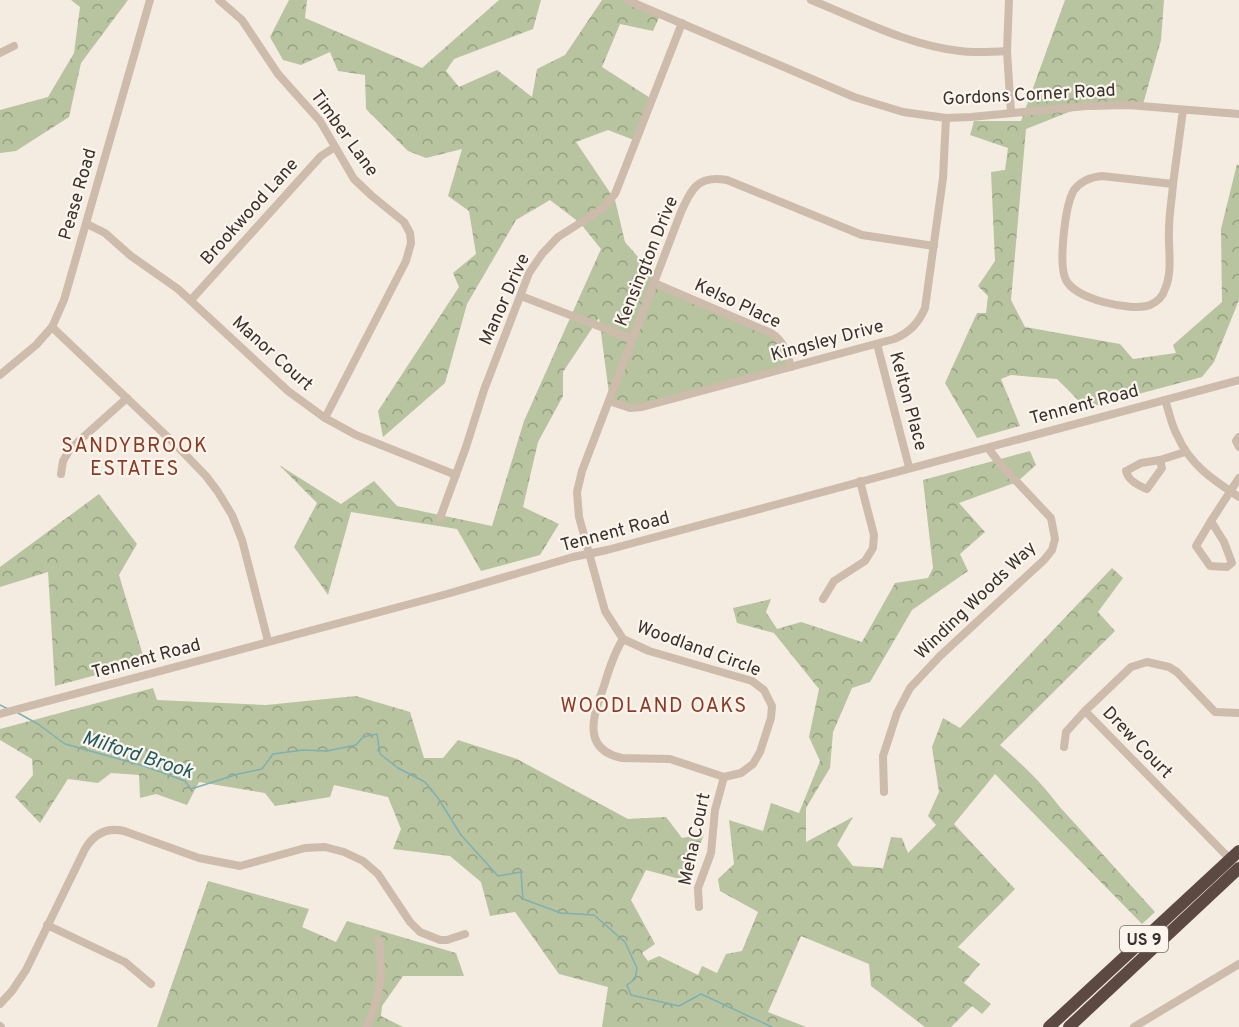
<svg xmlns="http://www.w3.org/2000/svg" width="1239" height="1027" viewBox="0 0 1239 1027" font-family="Overpass,sans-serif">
	<defs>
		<pattern id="forest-crowns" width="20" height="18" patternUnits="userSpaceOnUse" patternTransform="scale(1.5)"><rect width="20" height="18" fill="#b8c4a0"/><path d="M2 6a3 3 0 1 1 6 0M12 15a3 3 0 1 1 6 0" fill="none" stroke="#97a083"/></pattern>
	</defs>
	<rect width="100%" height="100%" fill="#f4ebe1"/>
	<!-- forest -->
	<g fill="url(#forest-crowns)">
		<path d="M71 0H128L81 63 69 117 16 151 0 153V110L48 97 74 53 80 7Z"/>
		<path d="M289 0H307L305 18 422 68 499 0H541L533 29 454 59 446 71 459 87 497 70 532 97 537 69 565 55 602 0H629L661 13 653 31 620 24 602 67 655 101 639 142 608 130 576 142 615 200 625 242 659 281 778 335 796 366 628 408 610 401 599 318 563 372V396L538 442 523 507 559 524 540 555 481 571 457 529 351 512 328 595 294 547 317 503 279 465 341 504 374 481 397 506 492 526 524 421 601 249 580 223 550 200 516 220 467 304 445 383 383 437 378 411 459 287 453 273 476 254 469 211 448 196 462 149 426 158 408 151 366 109 365 75 338 71 330 52 301 65 283 60 270 37Z"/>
		<path d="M1065 0H1164L1161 40 1142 108 1074 110 1026 129 1011 300 1025 327 1120 344 1133 359 1176 353 1173 345 1222 302 1221 229 1237 164 1239 165V300L1214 362 1202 377 1086 408 1057 379 1011 375 1001 379 1020 426 977 438 945 383 977 313H986L988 296 978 286 995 261 991 172 1005 170 1008 148 970 135 974 121H1021Z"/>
		<path d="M1030 451 1036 465 1017 482 959 503 985 532 960 554 968 571 912 610 870 682 852 688 833 732 830 768 806 808V842L853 817 837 845 853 866 883 868 891 837 902 838 908 853 936 825 928 816 939 792 932 747 943 718 960 728 1112 568 1123 578 1098 612 1115 631 1000 745C1022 764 1042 783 1059 806L1155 912 1142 924 995 774 954 824 1015 889 958 947 980 964 964 983 991 1004 982 1014 972 1006 951 1027H925L871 986 869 964 801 936 768 1012 806 1027H602L608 987 559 974 515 912 490 916 481 882 450 856 393 849 401 829 388 797 334 785 330 797 275 806 265 793 199 782 187 805 156 794 140 798 139 775 111 773 98 783 68 779 40 823 15 797 33 775 32 759 0 740V729L153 688 157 700 266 705 356 696 410 712 424 758H443L458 740 517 759 628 819 666 817 682 838 704 834 687 881 646 870 631 900 655 944 642 953 648 961 659 956 698 975 702 966 717 973 726 954 742 951 758 912 720 891 718 879 734 864 729 820 763 831 771 803 799 813 820 761 809 737 819 689 774 633 737 623 733 608 771 599 766 612 777 629 801 622 862 642 895 583 928 578 933 568 923 480Z"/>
		<path d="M99 494 137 544 119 575 145 662 55 686 48 572 0 587V567Z"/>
		<path d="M208 881 309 909 302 927 336 942 347 921 456 953 464 976H403L382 1006 381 1016 403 1027H157Z"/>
	</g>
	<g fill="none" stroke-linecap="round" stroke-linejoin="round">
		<!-- stream -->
		<g stroke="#7fb0b2" stroke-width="1.5">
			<path d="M0 705 8 709"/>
			<path d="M18 713 38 724 65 744 144 766 185 781 191 789 238 774 262 769 273 754 303 750 327 751 356 745 363 737 377 734 380 754 398 768 425 782 438 798 461 835 498 876 521 872 523 899 561 913 594 915 625 942 637 968 635 979 627 985 631 995 679 1006 701 994 772 1027"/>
		</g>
		<!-- minor -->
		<g stroke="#cdbbac" stroke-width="8">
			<path d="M219 0 242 20 278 74 320 121 354 179 372 196 404 222 410 233 411 243 406 261 325 418"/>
			<path d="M627 0 854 97 903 112 946 118 971 117 1086 106 1128 105 1239 114"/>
			<path d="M811 0C859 19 907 45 960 51 975 53 991 52 1007 51"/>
			<path d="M1009 0 1007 51 1011 113"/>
			<path d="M0 53 14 46"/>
			<path d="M1102 176 1173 184C1172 199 1169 214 1169 230 1168 249 1173 271 1165 289 1163 296 1157 302 1150 305 1131 312 1075 299 1066 280 1058 265 1065 205 1074 190 1081 181 1091 177 1102 176Z"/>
			<path d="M1173 184 1183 110"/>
			<path d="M87 224 105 233 131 256 178 289 288 391 325 418 356 435 456 475"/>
			<path d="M654 283 771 333C784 341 787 353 791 367"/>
			<path d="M521 296 632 339"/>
			<path d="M191 300 321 156 335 147"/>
			<path d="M52 327 178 447 206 476 218 492 232 515 242 540 268 641"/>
			<path d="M877 344 909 467"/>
			<path d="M0 375 36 345 52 327 64 300 150 0"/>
			<path d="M1165 400C1169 411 1171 424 1177 435 1190 465 1213 480 1239 497"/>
			<path d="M609 401 630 408 642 407 894 339C909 333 919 323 925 308L943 178 946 118"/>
			<path d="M1239 437 1236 441 1239 447"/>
			<path d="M1160 460 1162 468 1147 489C1139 486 1128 480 1126 471L1141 463Z"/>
			<path d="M1160 460 1185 452"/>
			<path d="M61 474 63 461 70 449 127 398"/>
			<path d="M440 518 466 447 484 390 529 273 542 254 558 237 602 209 615 194 682 23"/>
			<path d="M1211 521 1224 542 1232 563 1227 567 1210 566 1196 546Z"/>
			<path d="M1211 521 1239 478"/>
			<path d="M823 599 834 581 865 561 873 548 874 535 860 481"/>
			<path d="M623 639C614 653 609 669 604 686 594 714 580 749 622 758L670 759 724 777 741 773 753 764 760 752 771 718 772 706 764 690 752 681 649 651 623 639 605 611 579 517 577 492 582 471 681 212C692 188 698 175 727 180L862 235 934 246"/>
			<path d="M1085 711 1230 859"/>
			<path d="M0 714 447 594 573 557 607 550 1239 380"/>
			<path d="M1064 747 1066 732 1085 711 1131 667 1147 662 1169 667 1177 672 1215 712 1239 713"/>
			<path d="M884 792 883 756 897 713 910 688 940 656 1044 560 1052 550 1055 539 1051 518 1001 465 988 448"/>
			<path d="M699 907 698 888 711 853 715 810 724 777"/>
			<path d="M47 925 125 962 151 984"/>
			<path d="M0 1004 12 991 26 970 85 849C94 834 107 827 124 831L199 858 240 866 305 848 325 847 344 852 363 861 378 874 410 922 420 932 440 940H447L465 934"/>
			<path d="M0 1026 1 1027"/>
			<path d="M367 1027C381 991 383 979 379 940"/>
			<path d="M1134 1027 1239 964"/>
		</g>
		<!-- highway -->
		<g stroke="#5c4a42" stroke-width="12">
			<path d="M1049 1027 1239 851"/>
			<path d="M1069 1027 1239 868"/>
		</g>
	</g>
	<g text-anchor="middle" stroke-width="4.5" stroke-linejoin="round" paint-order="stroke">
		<!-- shield labels -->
		<rect fill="#fbf5ee" stroke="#756b66" stroke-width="1.5" x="1120" y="926" width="48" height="26" rx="4.5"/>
		<g font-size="16" font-weight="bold" fill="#3b302b">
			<text x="1144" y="945">US 9</text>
		</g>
		<!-- street labels -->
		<g font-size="18" fill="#3b302b" stroke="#fbf5ee">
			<text transform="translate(1029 94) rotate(-3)" y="6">Gordons Corner Road</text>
			<text transform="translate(345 133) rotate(54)" y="6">Timber Lane</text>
			<text transform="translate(77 194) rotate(-74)" y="6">Pease Road</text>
			<text transform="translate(249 211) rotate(-48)" y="6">Brookwood Lane</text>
			<text transform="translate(646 261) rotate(-68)" y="6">Kensington Drive</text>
			<text transform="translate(504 299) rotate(-66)" y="6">Manor Drive</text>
			<text transform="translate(738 303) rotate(25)" y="6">Kelso Place</text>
			<text transform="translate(827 340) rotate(-15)" y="6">Kingsley Drive</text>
			<text transform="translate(273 353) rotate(42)" y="6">Manor Court</text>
			<text transform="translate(909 401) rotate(75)" y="6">Kelton Place</text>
			<text transform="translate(1084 404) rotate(-15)" y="6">Tennent Road</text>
			<text transform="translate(615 531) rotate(-15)" y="6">Tennent Road</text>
			<text transform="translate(975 600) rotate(-44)" y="6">Winding Woods Way</text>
			<text transform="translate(699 648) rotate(20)" y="6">Woodland Circle</text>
			<text transform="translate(146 658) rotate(-15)" y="6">Tennent Road</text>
			<text transform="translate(1138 742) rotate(46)" y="6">Drew Court</text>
			<text transform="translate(694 839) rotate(-78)" y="6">Meha Court</text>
		</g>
		<!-- neighbourhood labels -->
		<g font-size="20" letter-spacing="1.5" fill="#8c3b22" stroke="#fbf5ee">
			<text x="135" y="452">SANDYBROOK<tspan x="135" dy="23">ESTATES</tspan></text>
			<text x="654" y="712">WOODLAND OAKS</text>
		</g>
		<!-- water labels -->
		<g font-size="20" font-style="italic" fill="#1f5a5e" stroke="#fbf5ee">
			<text transform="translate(138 754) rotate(18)" y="7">Milford Brook</text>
		</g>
	</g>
</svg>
